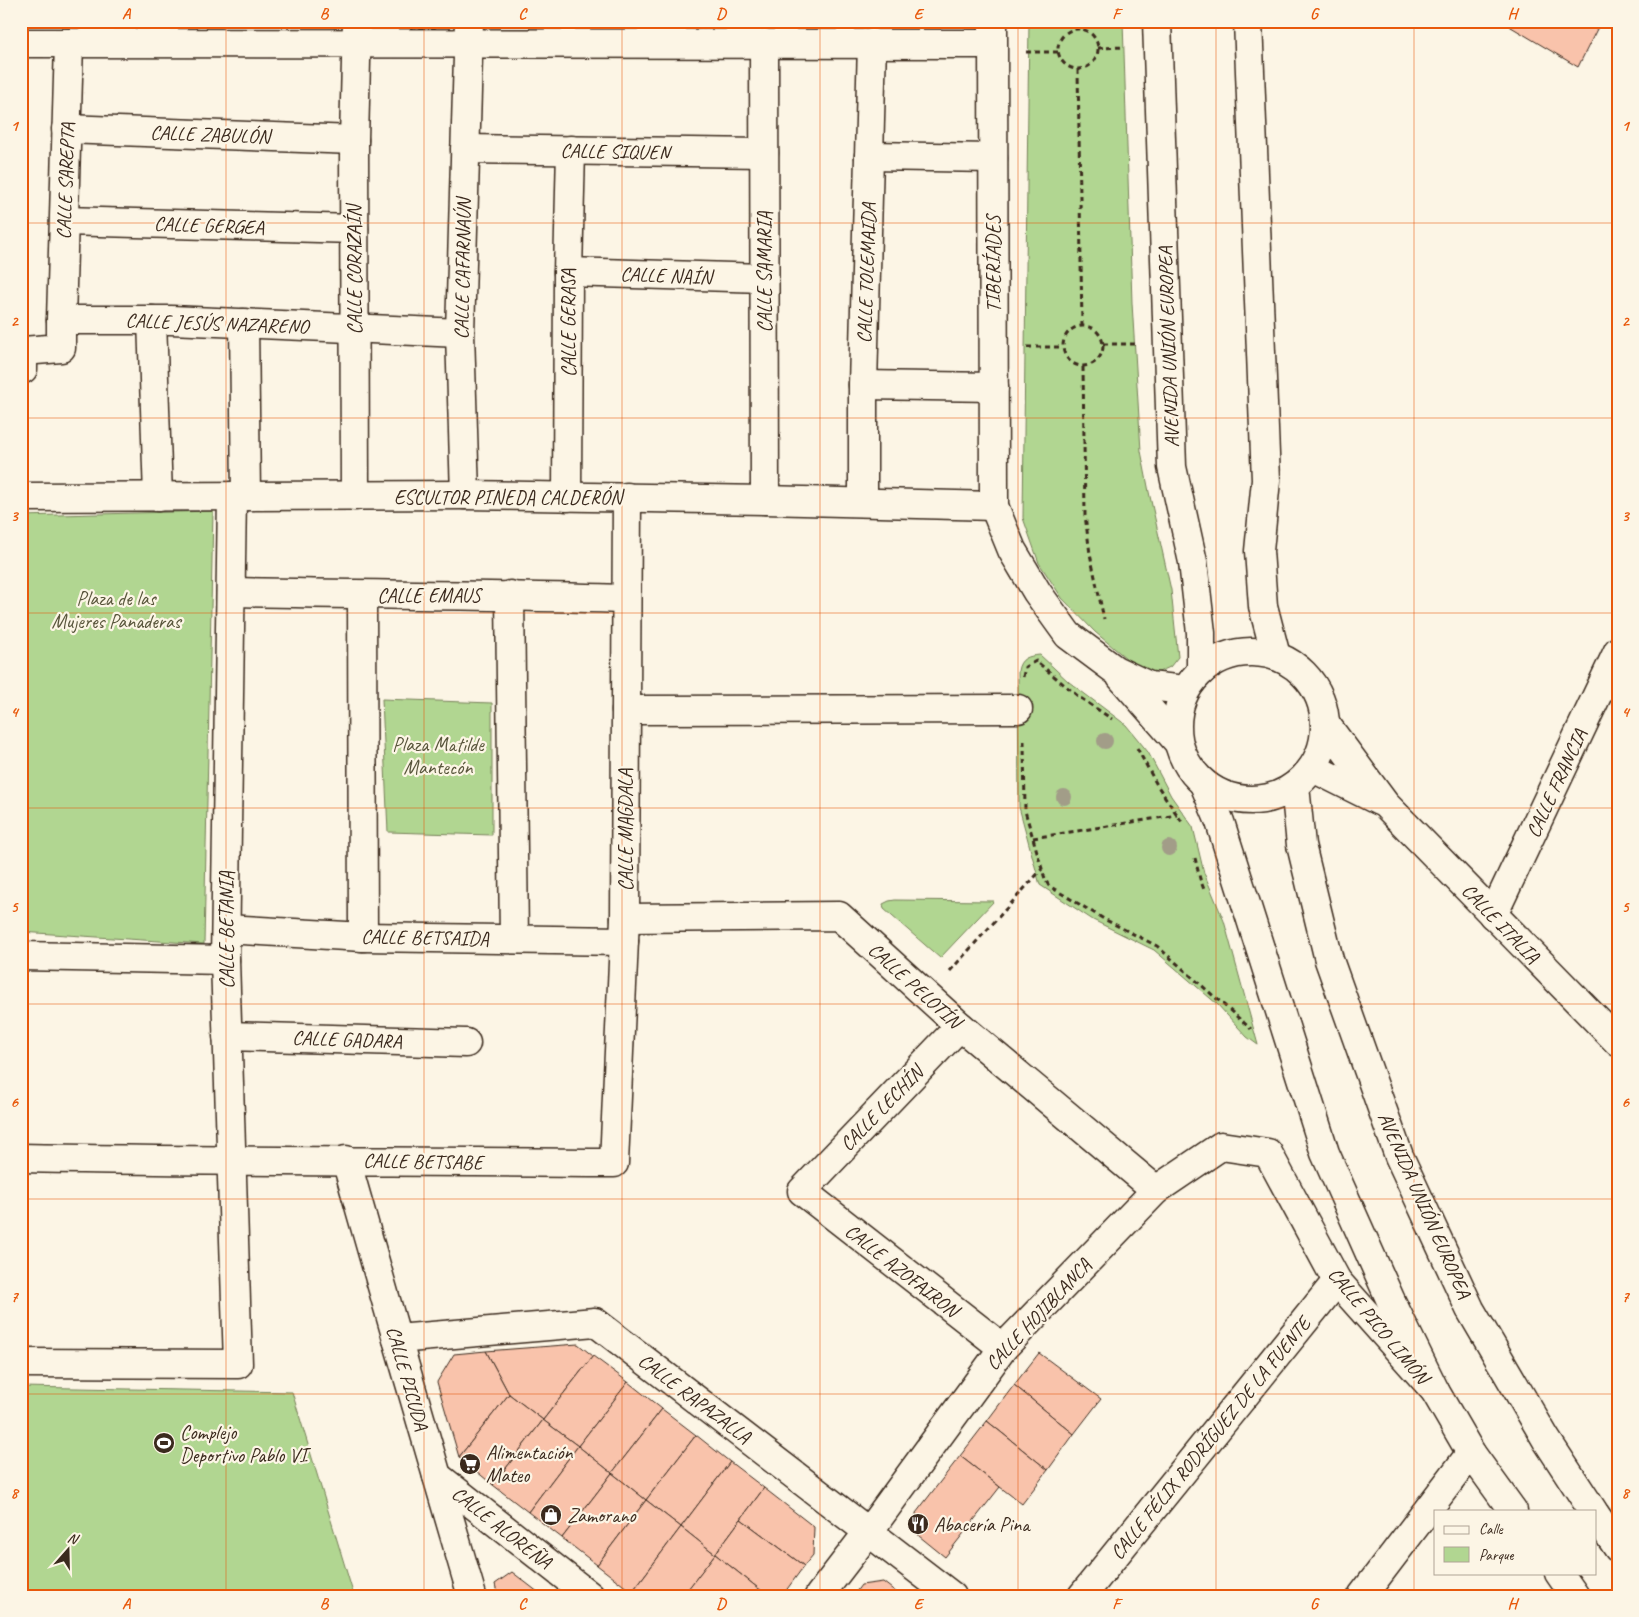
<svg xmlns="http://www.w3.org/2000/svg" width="1639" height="1617" viewBox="0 0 1639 1617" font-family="Caveat,sans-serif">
	<rect width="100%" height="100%" fill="#fcf5e5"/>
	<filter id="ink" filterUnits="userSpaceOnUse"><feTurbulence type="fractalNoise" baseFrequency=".02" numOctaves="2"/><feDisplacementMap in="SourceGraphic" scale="10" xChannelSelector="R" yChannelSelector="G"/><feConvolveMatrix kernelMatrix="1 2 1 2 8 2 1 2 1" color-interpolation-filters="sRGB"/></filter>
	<g filter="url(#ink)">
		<!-- green -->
		<g fill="#b1d691" stroke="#768058">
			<path d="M1029 21H1123L1132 303 1141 451 1149 492 1171 590 1178 657 1170 667 1154 674 1133 664 1095 632 1062 598 1039 563 1023 518Z"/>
			<path d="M213 511 204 944 21 932V516Z"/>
			<path d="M1040 655 1069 682 1126 725 1148 752 1171 796 1193 827 1204 873 1224 921 1258 1045 1247 1037 1217 1004 1154 950 1093 920 1040 885 1019 807 1018 671C1020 658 1028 656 1040 655Z"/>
			<path d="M382 699 492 703V835L388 832Z"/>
			<path d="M895 900 994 901 940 958 884 909 883 904 889 901Z"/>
			<path d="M21 1387 292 1392 354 1596H21Z"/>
		</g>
		<!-- building -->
		<g fill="#f9c3ab" stroke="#3b2a1e">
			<path d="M1501 21H1601L1578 67Z"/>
			<path d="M578 1344 593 1356 543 1420 509 1394 486 1351Z"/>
			<path d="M486 1351 509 1394 459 1457 437 1382 454 1354Z"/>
			<path d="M1039 1353 1101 1399 1074 1434 1014 1385Z"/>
			<path d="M593 1356 628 1382 578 1446 543 1420Z"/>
			<path d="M628 1382 662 1409 612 1473 578 1446Z"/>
			<path d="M1014 1385 1074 1434 1048 1470 987 1421Z"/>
			<path d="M509 1394 543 1420 493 1485 459 1457Z"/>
			<path d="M662 1409 696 1435 646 1500 612 1473Z"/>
			<path d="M543 1420 578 1446 528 1512 493 1485Z"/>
			<path d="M987 1421 1048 1470 1022 1504 960 1456Z"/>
			<path d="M696 1435 730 1462 681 1527 646 1500Z"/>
			<path d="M578 1446 612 1473 562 1538 528 1512Z"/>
			<path d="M960 1456 1000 1487 945 1557 919 1536 916 1513Z"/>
			<path d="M730 1462 764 1488 715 1554 681 1527Z"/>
			<path d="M612 1473 646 1500 597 1565 562 1538Z"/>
			<path d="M764 1488 814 1527 813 1555 804 1566 741 1519Z"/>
			<path d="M646 1500 681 1527 632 1592 597 1565Z"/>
			<path d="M741 1519 804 1566 782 1596H768L715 1554Z"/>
			<path d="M681 1527 715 1554 683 1596H637L632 1592Z"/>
			<path d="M715 1554 768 1596H697L688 1589Z"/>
			<path d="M512 1572 543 1596H498L495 1584Z"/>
			<path d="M883 1582 901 1596H853L861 1585Z"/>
			<path d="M688 1589 697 1596H683Z"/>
		</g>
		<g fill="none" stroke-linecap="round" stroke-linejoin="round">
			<!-- minor casing -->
			<g stroke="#3b2a1e" stroke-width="31">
				<g id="minor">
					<path d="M993 21 994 506 1012 550 1037 592 1068 635 1115 670 1149 686 1185 690"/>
					<path d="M1157 21 1172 467 1193 562 1201 633V671"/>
					<path d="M1248 21 1266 480 1259 551 1263 606 1276 656"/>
					<path d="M21 43 992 44"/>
					<path d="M764 43 765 500"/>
					<path d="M66 129 354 140"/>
					<path d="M465 149 764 153"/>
					<path d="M869 156 993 158"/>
					<path d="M64 221 354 229"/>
					<path d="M568 272 764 278"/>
					<path d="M61 320 69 43"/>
					<path d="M152 320 158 497"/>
					<path d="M244 323 246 496"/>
					<path d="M21 369H23V351L61 348V320H171L460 333"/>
					<path d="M863 385 994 387"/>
					<path d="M465 495 460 333 469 21"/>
					<path d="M355 496 354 140 357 21"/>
					<path d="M21 497 465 495 765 500 994 506"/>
					<path d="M567 497 568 272 571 150"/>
					<path d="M863 502V385L872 43"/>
					<path d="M231 592C363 595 495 595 626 599"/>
					<path d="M362 595 363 937"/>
					<path d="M510 595 514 939"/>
					<circle cx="1251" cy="726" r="74"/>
					<path d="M1121 677 1178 742"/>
					<path d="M626 710 1018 709"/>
					<path d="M1325 723 1385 804 1618 1042"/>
					<path d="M1313 768 1379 801"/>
					<path d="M1204 784 1220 822 1325 1153 1391 1301 1435 1391 1471 1453 1513 1511"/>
					<path d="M1295 786 1301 845 1329 960 1399 1156 1470 1309 1546 1439 1593 1511"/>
					<path d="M1493 915 1618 651"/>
					<path d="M625 918 839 916 960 1026 1156 1190"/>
					<path d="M226 929 363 937 624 941"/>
					<path d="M21 956 225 960"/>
					<path d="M960 1026 802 1191 1003 1348"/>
					<path d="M227 1036 466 1043"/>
					<path d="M21 1158C219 1162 416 1161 614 1163L625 918 627 497"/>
					<path d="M346 1160 397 1339 472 1596"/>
					<path d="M397 1339 595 1322 952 1596"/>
					<path d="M21 1363 238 1364 225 960 232 496"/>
					<path d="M437 1476 590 1596"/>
					<path d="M1595 1514 1618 1548"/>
					<path d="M1559 1573 1575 1596"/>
					<path d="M819 1596 869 1531 1003 1348 1156 1190 1221 1146 1268 1153 1337 1281 1435 1391"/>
					<path d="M1082 1596 1337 1281"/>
					<path d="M1362 1596 1471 1453"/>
				</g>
			</g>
			<!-- path -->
			<g stroke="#3b2a1e" stroke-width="3" stroke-dasharray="5 4" stroke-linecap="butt">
				<circle cx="1078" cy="49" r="20"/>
				<path d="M1098 48 1125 47"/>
				<path d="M1026 52H1058"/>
				<path d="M1078 69 1082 326"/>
				<circle cx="1083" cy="346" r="20"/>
				<path d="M1103 344H1135"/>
				<path d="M1027 347H1062"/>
				<path d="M1083 367 1085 515 1090 554 1104 619"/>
				<path d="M1023 677 1025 667 1036 661 1079 697 1112 719"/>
				<path d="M1024 741 1025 811 1045 879 1049 886 1104 919 1157 946 1251 1029"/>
				<path d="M1137 748 1157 785 1182 822"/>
				<path d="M1033 838 1177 815"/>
				<path d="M1195 858 1200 879 1205 892"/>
				<path d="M950 971 1042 869"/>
			</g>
			<!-- minor -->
			<use href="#minor" stroke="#fcf5e5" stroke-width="28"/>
		</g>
		<!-- trees -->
		<g fill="#a29d88">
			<circle cx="1105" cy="741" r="8"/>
			<circle cx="1064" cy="797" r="8"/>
			<circle cx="1169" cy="848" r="8"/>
		</g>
	</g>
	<!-- grid -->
	<path fill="none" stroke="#e8590c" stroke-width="1" stroke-opacity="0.55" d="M226 21V1596M424 21V1596M622 21V1596M820 21V1596M1018 21V1596M1216 21V1596M1414 21V1596M21 223H1618M21 418H1618M21 613H1618M21 808H1618M21 1004H1618M21 1199H1618M21 1394H1618"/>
	<!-- icons -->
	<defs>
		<g id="stadium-disc" transform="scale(1.125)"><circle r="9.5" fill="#3b2a1e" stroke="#fcf5e5"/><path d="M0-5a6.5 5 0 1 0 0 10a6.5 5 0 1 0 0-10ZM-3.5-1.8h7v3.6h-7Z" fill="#fff"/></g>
		<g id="supermarket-disc" transform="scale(1.125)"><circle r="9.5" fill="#3b2a1e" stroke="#fcf5e5"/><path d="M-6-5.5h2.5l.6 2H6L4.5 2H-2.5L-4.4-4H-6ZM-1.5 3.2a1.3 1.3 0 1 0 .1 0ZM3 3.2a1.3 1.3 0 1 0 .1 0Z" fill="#fff"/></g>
		<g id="shop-disc" transform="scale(1.125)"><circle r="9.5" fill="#3b2a1e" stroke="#fcf5e5"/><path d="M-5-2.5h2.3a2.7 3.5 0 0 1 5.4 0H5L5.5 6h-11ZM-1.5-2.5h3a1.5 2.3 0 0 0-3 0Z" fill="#fff"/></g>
		<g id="restaurant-disc" transform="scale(1.125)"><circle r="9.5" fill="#3b2a1e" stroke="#fcf5e5"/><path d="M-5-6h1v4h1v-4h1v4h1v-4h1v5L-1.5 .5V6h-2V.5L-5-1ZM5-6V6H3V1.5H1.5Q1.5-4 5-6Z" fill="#fff"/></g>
	</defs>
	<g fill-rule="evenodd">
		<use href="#stadium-disc" x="164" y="1443"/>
		<use href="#supermarket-disc" x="470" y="1464"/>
		<use href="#shop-disc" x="551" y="1515"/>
		<use href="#restaurant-disc" x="918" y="1524"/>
	</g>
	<g text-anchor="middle" stroke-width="4.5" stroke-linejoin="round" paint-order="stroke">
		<!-- street labels -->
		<g font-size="20" fill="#3b2a1e" stroke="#fcf5e5">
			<text transform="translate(210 134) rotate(2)" y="7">CALLE ZABULÓN</text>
			<text transform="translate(615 151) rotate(1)" y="7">CALLE SIQUEN</text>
			<text transform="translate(65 181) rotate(-88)" y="7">CALLE SAREPTA</text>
			<text transform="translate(209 225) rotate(2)" y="7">CALLE GERGEA</text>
			<text transform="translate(993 264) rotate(-90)" y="7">TIBERÍADES</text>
			<text transform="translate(462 269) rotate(-89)" y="7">CALLE CAFARNAÚN</text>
			<text transform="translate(354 270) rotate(-90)" y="7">CALLE CORAZAÍN</text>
			<text transform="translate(764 272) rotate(-90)" y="7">CALLE SAMARIA</text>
			<text transform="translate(866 273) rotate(-88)" y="7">CALLE TOLEMAIDA</text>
			<text transform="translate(666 275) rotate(2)" y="7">CALLE NAÍN</text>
			<text transform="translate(217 323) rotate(2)" y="7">CALLE JESÚS NAZARENO</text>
			<text transform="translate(568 323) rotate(-90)" y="7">CALLE GERASA</text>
			<text transform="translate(1168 347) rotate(-92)" y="7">AVENIDA UNIÓN EUROPEA</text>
			<text x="508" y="504">ESCULTOR PINEDA CALDERÓN</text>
			<text x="429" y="602">CALLE EMAUS</text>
			<text transform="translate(1556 783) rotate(-65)" y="7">CALLE FRANCIA</text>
			<text transform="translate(625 830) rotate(-90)" y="7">CALLE MAGDALA</text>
			<text transform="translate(1501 923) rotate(46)" y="7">CALLE ITALIA</text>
			<text transform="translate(226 930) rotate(-90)" y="7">CALLE BETANIA</text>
			<text transform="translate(425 937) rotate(1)" y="7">CALLE BETSAIDA</text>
			<text transform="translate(915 985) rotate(42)" y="7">CALLE PELOTÍN</text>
			<text transform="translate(347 1039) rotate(2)" y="7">CALLE GADARA</text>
			<text transform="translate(881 1108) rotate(-46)" y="7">CALLE LECHÍN</text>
			<text transform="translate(423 1161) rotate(1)" y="7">CALLE BETSABE</text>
			<text transform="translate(1425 1205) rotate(66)" y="7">AVENIDA UNIÓN EUROPEA</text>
			<text transform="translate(902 1270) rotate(38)" y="7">CALLE AZOFAIRON</text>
			<text transform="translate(1038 1314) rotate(-47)" y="7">CALLE HOJIBLANCA</text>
			<text transform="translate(1379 1325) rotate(50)" y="7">CALLE PICO LIMÓN</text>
			<text transform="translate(408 1378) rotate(74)" y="7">CALLE PICUDA</text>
			<text transform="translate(695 1398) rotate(37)" y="7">CALLE RAPAZALLA</text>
			<text transform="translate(1210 1438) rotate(-51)" y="7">CALLE FÉLIX RODRÍGUEZ DE LA FUENTE</text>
			<text transform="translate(502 1527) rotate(38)" y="7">CALLE ALOREÑA</text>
		</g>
		<!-- park labels -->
		<g font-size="20" fill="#58553b" stroke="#fcf5e5">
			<text x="116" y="605">Plaza de las<tspan x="116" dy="23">Mujeres Panaderas</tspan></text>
			<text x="438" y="751">Plaza Matilde<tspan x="438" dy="23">Mantecón</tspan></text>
		</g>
		<!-- poi labels -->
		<g font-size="20" fill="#3b2a1e" stroke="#fcf5e5" text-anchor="start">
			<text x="180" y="1439">Complejo<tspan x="180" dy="23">Deportivo Pablo VI</tspan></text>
			<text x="486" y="1459">Alimentación<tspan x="486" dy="23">Mateo</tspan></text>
			<text x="567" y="1522">Zamorano</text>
			<text x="934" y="1531">Abacería Pina</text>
		</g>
	</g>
	<!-- margin -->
	<rect width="1639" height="1617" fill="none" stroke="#fcf5e5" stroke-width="55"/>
	<!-- legend -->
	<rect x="1434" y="1510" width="162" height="65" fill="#fcf5e5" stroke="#afa495"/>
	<rect x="1444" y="1526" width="25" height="8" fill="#fcf5e5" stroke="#afa495"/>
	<text x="1479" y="1534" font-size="15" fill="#3b2a1e">Calle</text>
	<rect x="1444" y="1547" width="25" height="15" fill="#b1d691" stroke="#afa495"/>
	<text x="1479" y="1560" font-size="15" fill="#3b2a1e">Parque</text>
	<!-- north arrow -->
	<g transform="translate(68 1550) rotate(20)" stroke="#fcf5e5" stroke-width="4" paint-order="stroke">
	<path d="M0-4L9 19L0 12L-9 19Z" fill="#3b2a1e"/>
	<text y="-8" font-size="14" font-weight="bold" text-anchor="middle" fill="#3b2a1e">N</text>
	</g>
	<rect x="28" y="28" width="1584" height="1562" fill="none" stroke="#e8590c" stroke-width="2"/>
	<g font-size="16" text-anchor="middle" font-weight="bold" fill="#e8590c">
		<text x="126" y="19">A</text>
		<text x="324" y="19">B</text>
		<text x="522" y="19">C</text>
		<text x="721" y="19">D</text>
		<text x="918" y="19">E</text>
		<text x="1116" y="19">F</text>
		<text x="1314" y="19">G</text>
		<text x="1512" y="19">H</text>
		<text x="14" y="131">1</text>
		<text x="1625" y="131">1</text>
		<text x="14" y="326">2</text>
		<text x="1625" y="326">2</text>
		<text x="14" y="521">3</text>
		<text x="1625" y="521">3</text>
		<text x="14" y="717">4</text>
		<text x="1625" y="717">4</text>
		<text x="14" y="912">5</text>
		<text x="1625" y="912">5</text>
		<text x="14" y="1107">6</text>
		<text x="1625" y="1107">6</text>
		<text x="14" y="1302">7</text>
		<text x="1625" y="1302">7</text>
		<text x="14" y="1498">8</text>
		<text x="1625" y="1498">8</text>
		<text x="126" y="1609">A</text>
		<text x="324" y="1609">B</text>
		<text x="522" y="1609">C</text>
		<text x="721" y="1609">D</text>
		<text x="918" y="1609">E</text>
		<text x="1116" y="1609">F</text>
		<text x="1314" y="1609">G</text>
		<text x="1512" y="1609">H</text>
	</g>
</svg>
